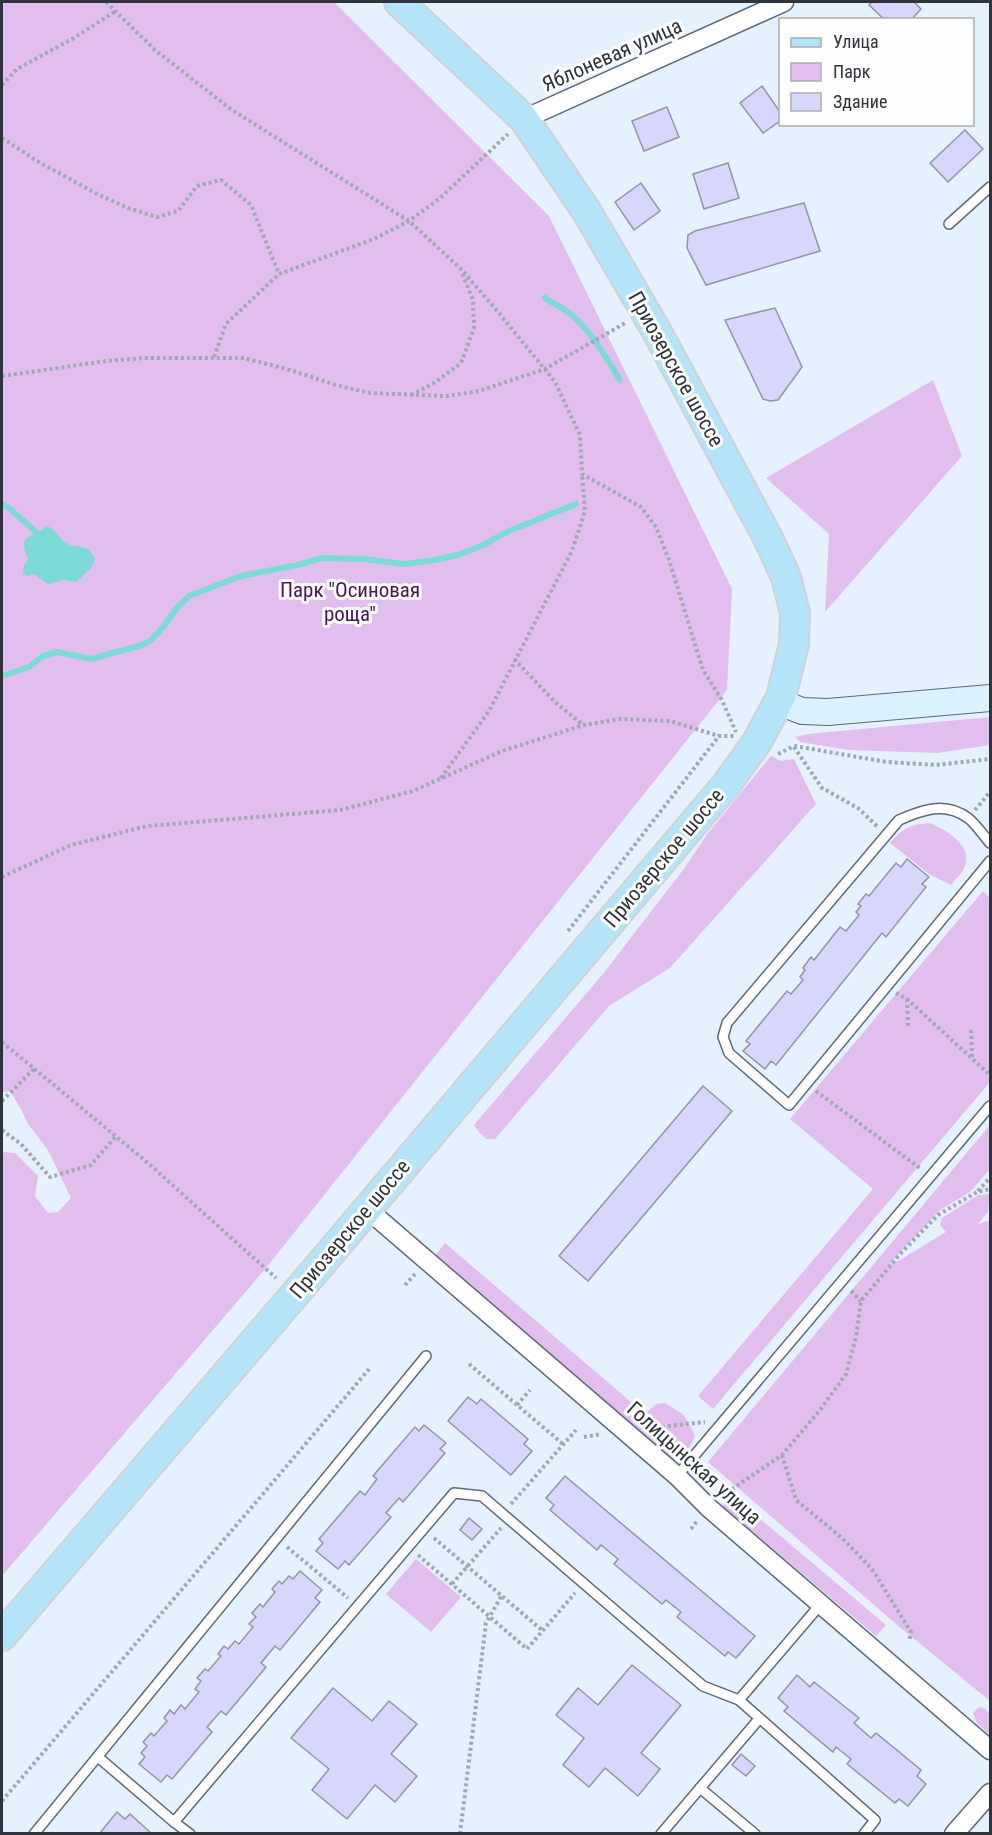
<svg xmlns="http://www.w3.org/2000/svg" width="992" height="1835" viewBox="0 0 992 1835" font-family="'Roboto Condensed',sans-serif">
	<rect width="100%" height="100%" fill="#e6f1ff"/>
	<!-- green -->
	<g fill="#e2beee">
		<path d="M2 2H334L549 216 732 589 727 690 266 1268 2 1576V1152L15 1153 38 1176 35 1196 48 1213 58 1212 71 1198 48 1150 28 1124 21 1109 10 1091 2 1092Z"/>
		<path d="M933 380 962 456 825 612 829 534 766 478Z"/>
		<path d="M990 717V745L937 753 849 750 800 742 795 737 808 734Z"/>
		<path d="M771 756 781 761 794 759 816 804 670 968 609 1006 495 1139H486L478 1131 474 1125 603 974 686 866 708 833Z"/>
		<path d="M929 823C944 828 974 846 965 866 963 873 955 879 951 885L929 874 890 843C904 828 909 825 929 823Z"/>
		<path d="M983 891 990 898V1082L713 1409 698 1396 873 1189 790 1119Z"/>
		<path d="M990 1125V1169L970 1192 940 1210 889 1264 900 1260 946 1232 940 1225 942 1218 978 1195 990 1194 988 1212 978 1224 990 1220V1701L902 1629 708 1462Z"/>
		<path d="M445 1243 645 1414 656 1404 665 1403 684 1415 695 1435C691 1448 684 1455 672 1461L434 1257Z"/>
		<path d="M732 1495 886 1625 876 1636 722 1506Z"/>
		<path d="M416 1559 461 1597 431 1632 386 1594Z"/>
		<path d="M979 1707 984 1708 990 1713V1735L976 1722 973 1713Z"/>
	</g>
	<!-- water -->
	<path fill="#7bdad6" d="M47 526C56 529 58 538 66 543 80 551 85 540 95 559L91 568 76 582 64 580 48 584 34 574 28 576 23 574V568L28 559C17 533 32 539 47 526Z"/>
	<g fill="none" stroke-linecap="round" stroke-linejoin="round">
		<!-- stream -->
		<g stroke="#7bdad6" stroke-width="6">
			<path d="M545 298C552 303 560 306 566 311 587 324 607 359 620 380"/>
			<path d="M2 504 9 508 36 532"/>
			<path d="M2 676 29 667 43 656 57 652 91 659 142 645 150 641 164 626 175 610 189 596 241 576 298 565 322 558 364 559 404 564 435 560 458 555 483 545 509 531 576 504"/>
		</g>
	</g>
	<!-- building -->
	<g fill="#d7d6fd" stroke="#9494a7" stroke-width="1.5">
		<path d="M872 2H914L921 9 911 20H885L869 5Z"/>
		<path d="M762 86 780 112V121L763 133 740 103Z"/>
		<path d="M667 107 679 137 644 151 632 121Z"/>
		<path d="M965 130 983 149 948 182 930 163Z"/>
		<path d="M728 163 739 198 704 209 693 174Z"/>
		<path d="M641 183 660 211 634 230 615 202Z"/>
		<path d="M804 203 820 251 706 285 687 248 688 235 695 231Z"/>
		<path d="M775 308 802 367 778 400 770 401 763 399 725 320Z"/>
		<path d="M907 859 929 877 922 884 926 887 886 937 882 933 776 1065 771 1061 765 1069 743 1051 750 1044 746 1041 787 991 791 994 803 980 800 977 805 970 803 968 811 957 814 960 840 927 846 931 859 915 856 912 861 906 858 904 866 894 869 896 896 863 901 867Z"/>
		<path d="M703 1086 732 1111 588 1281 559 1256Z"/>
		<path d="M468 1397 477 1404 481 1399 528 1439 524 1444 532 1451 511 1475 448 1421Z"/>
		<path d="M424 1425 446 1443 440 1449 445 1453 403 1502 399 1498 386 1513 391 1517 349 1565 345 1561 338 1569 316 1551 323 1543 319 1539 360 1491 365 1495 377 1479 373 1476 415 1427 419 1431Z"/>
		<path d="M565 1476 755 1636 736 1658 728 1652 725 1656 677 1617 681 1612 666 1600 662 1604 614 1564 618 1559 601 1545 597 1550 550 1510 554 1505 546 1498Z"/>
		<path d="M469 1518 482 1529 472 1540 460 1530Z"/>
		<path d="M300 1571 322 1590 315 1598 320 1602 280 1650 275 1646 261 1663 266 1667 226 1715 221 1711 207 1727 212 1732 172 1779 167 1775 161 1782 139 1764 145 1757 141 1753 147 1746 143 1742 151 1733 154 1736 167 1721 164 1718 170 1710 174 1714 181 1705 185 1709 199 1692 195 1689 201 1681 197 1678 205 1669 208 1671 221 1656 218 1654 224 1646 228 1649 235 1641 239 1644 253 1627 249 1624 256 1617 252 1613 260 1604 263 1607 275 1592 272 1589 279 1581 282 1584 289 1576 293 1579Z"/>
		<path d="M632 1665 681 1705 641 1753 660 1769 638 1796 605 1768 589 1787 563 1765 584 1738 556 1715 578 1688 598 1705Z"/>
		<path d="M797 1675 810 1687 814 1682 859 1718 854 1723 871 1738 876 1733 921 1770 917 1776 926 1784 908 1806 899 1799 895 1803 847 1764 851 1759 836 1747 833 1752 784 1711 788 1707 778 1698Z"/>
		<path d="M333 1688 372 1721 389 1701 417 1724 391 1754 417 1776 395 1802 375 1785 347 1819 312 1790 329 1769 291 1738Z"/>
		<path d="M741 1754 755 1766 746 1776 732 1765Z"/>
		<path d="M117 1812 125 1819 130 1814 152 1834H99Z"/>
	</g>
	<g fill="none" stroke-linecap="round" stroke-linejoin="round">
		<!-- lane casing -->
		<g stroke="#5e6979" stroke-width="12">
			<g id="lane">
				<path d="M949 224 990 187"/>
				<path d="M990 843C983 835 976 824 968 818 945 801 922 810 899 820L727 1023 723 1037 729 1053 789 1105 990 861"/>
				<path d="M677 1476 990 1106"/>
				<path d="M739 1700 820 1605"/>
				<path d="M98 1757 174 1822 190 1834"/>
				<path d="M700 1788 755 1834"/>
				<path d="M174 1822 454 1493 482 1496 703 1686 739 1700 875 1820 864 1834"/>
				<path d="M34 1834 426 1356"/>
				<path d="M661 1834 759 1719"/>
			</g>
		</g>
		<!-- street casing -->
		<g stroke="#5e6979" stroke-width="21">
			<g id="street">
				<path d="M524 119 784 2"/>
				<path d="M367 1209 677 1476 709 1508 990 1750"/>
				<path d="M954 1834 990 1793"/>
			</g>
		</g>
		<!-- secondary casing -->
		<g stroke="#5e6979" stroke-width="28">
			<path id="secondary" d="M779 702 802 711 828 712 990 698"/>
		</g>
		<!-- primary casing -->
		<g stroke="#d1d2d4" stroke-width="32">
			<path id="primary" d="M2 1636 326 1258 726 785 757 742 781 697 794 644 795 613 786 577 768 538 656 330 587 212 524 119 399 2"/>
		</g>
		<!-- path -->
		<g stroke="#9fa8b3" stroke-width="4" stroke-dasharray="3 3" stroke-linecap="butt">
			<path d="M106 2 155 50 232 110 409 221 461 269 499 313 555 382 580 435 582 474 641 507 656 527 669 560 703 670 722 700 736 732"/>
			<path d="M2 85 17 69 72 39 116 11"/>
			<path d="M2 138 37 161 99 195 128 208 157 217 178 211 197 186 221 180 251 205 279 274"/>
			<path d="M214 357 226 324 279 274 374 239 409 221 439 199 508 134"/>
			<path d="M2 376 106 361 145 358H244L290 370 336 385 370 393 446 396 479 391 545 369 627 322"/>
			<path d="M411 395 434 383 461 363 474 328 473 300 462 273"/>
			<path d="M514 659 555 702 583 725"/>
			<path d="M794 747 822 788 858 808 878 827"/>
			<path d="M778 754 794 746 887 762 936 765 990 759"/>
			<path d="M441 778 489 711 572 551 585 511 582 474"/>
			<path d="M975 810 990 792"/>
			<path d="M2 877 71 845 147 826 340 810 413 791 502 751 584 725 620 719 670 721 719 736"/>
			<path d="M568 931 719 736H734"/>
			<path d="M896 993 907 999 990 1075"/>
			<path d="M907 999 908 1026"/>
			<path d="M971 1030 972 1058"/>
			<path d="M2 1042 148 1163 276 1278"/>
			<path d="M816 1091 921 1169"/>
			<path d="M2 1101 34 1069"/>
			<path d="M2 1130 21 1144 50 1177 91 1165 116 1136"/>
			<path d="M978 1191 990 1178"/>
			<path d="M405 1285 415 1274"/>
			<path d="M851 1291 861 1301"/>
			<path d="M469 1364 564 1445"/>
			<path d="M517 1405 530 1390"/>
			<path d="M650 1428 705 1422"/>
			<path d="M584 1437 601 1434"/>
			<path d="M782 1455 796 1500 842 1538 872 1569 911 1632 909 1642"/>
			<path d="M722 1496 782 1455 820 1410 846 1374 856 1337 861 1301 900 1254 938 1215 977 1192 990 1189"/>
			<path d="M511 1504 576 1430"/>
			<path d="M691 1529 698 1520"/>
			<path d="M434 1538 543 1631"/>
			<path d="M287 1547 348 1598"/>
			<path d="M418 1555 527 1649 575 1593"/>
			<path d="M452 1584 501 1528"/>
			<path d="M2 1801 370 1368"/>
			<path d="M460 1834 486 1623 502 1595"/>
		</g>
		<!-- lane -->
		<use href="#lane" stroke="#fff" stroke-width="9"/>
		<!-- street -->
		<use href="#street" stroke="#fff" stroke-width="18"/>
		<!-- secondary -->
		<use href="#secondary" stroke="#d9f2fb" stroke-width="26"/>
		<!-- primary -->
		<use href="#primary" stroke="#b3e4f7" stroke-width="28"/>
	</g>
	<g text-anchor="middle" stroke-width="6" stroke-linejoin="round" paint-order="stroke">
		<!-- street labels -->
		<g font-size="21" fill="#2f343b" stroke="#fdfdfd">
			<text transform="translate(612 55) rotate(-24)" y="7">Яблоневая улица</text>
			<text transform="translate(676 369) rotate(61)" y="7">Приозерское шоссе</text>
			<text transform="translate(664 858) rotate(-50)" y="7">Приозерское шоссе</text>
			<text transform="translate(350 1229) rotate(-50)" y="7">Приозерское шоссе</text>
			<text transform="translate(694 1463) rotate(42)" y="7">Голицынская улица</text>
		</g>
		<!-- park labels -->
		<g font-size="21" fill="#491558" stroke="#fdfdfd">
			<text x="350" y="597">Парк "Осиновая<tspan x="350" dy="24">роща"</tspan></text>
		</g>
	</g>
	<!-- border -->
	<rect width="992" height="1835" fill="none" stroke="#2f343b" stroke-width="6"/>
	<!-- legend -->
	<rect x="779" y="18" width="195" height="108" fill="#fdfdfd" stroke="#abadaf" stroke-width="1.5"/>
	<rect x="791" y="38" width="30" height="9" fill="#b3e4f7" stroke="#abadaf" stroke-width="1.5"/>
	<text x="833" y="48" font-size="18" fill="#2f343b">Улица</text>
	<rect x="791" y="63" width="30" height="18" fill="#e2beee" stroke="#abadaf" stroke-width="1.5"/>
	<text x="833" y="78" font-size="18" fill="#2f343b">Парк</text>
	<rect x="791" y="93" width="30" height="18" fill="#d7d6fd" stroke="#abadaf" stroke-width="1.5"/>
	<text x="833" y="108" font-size="18" fill="#2f343b">Здание</text>
</svg>
